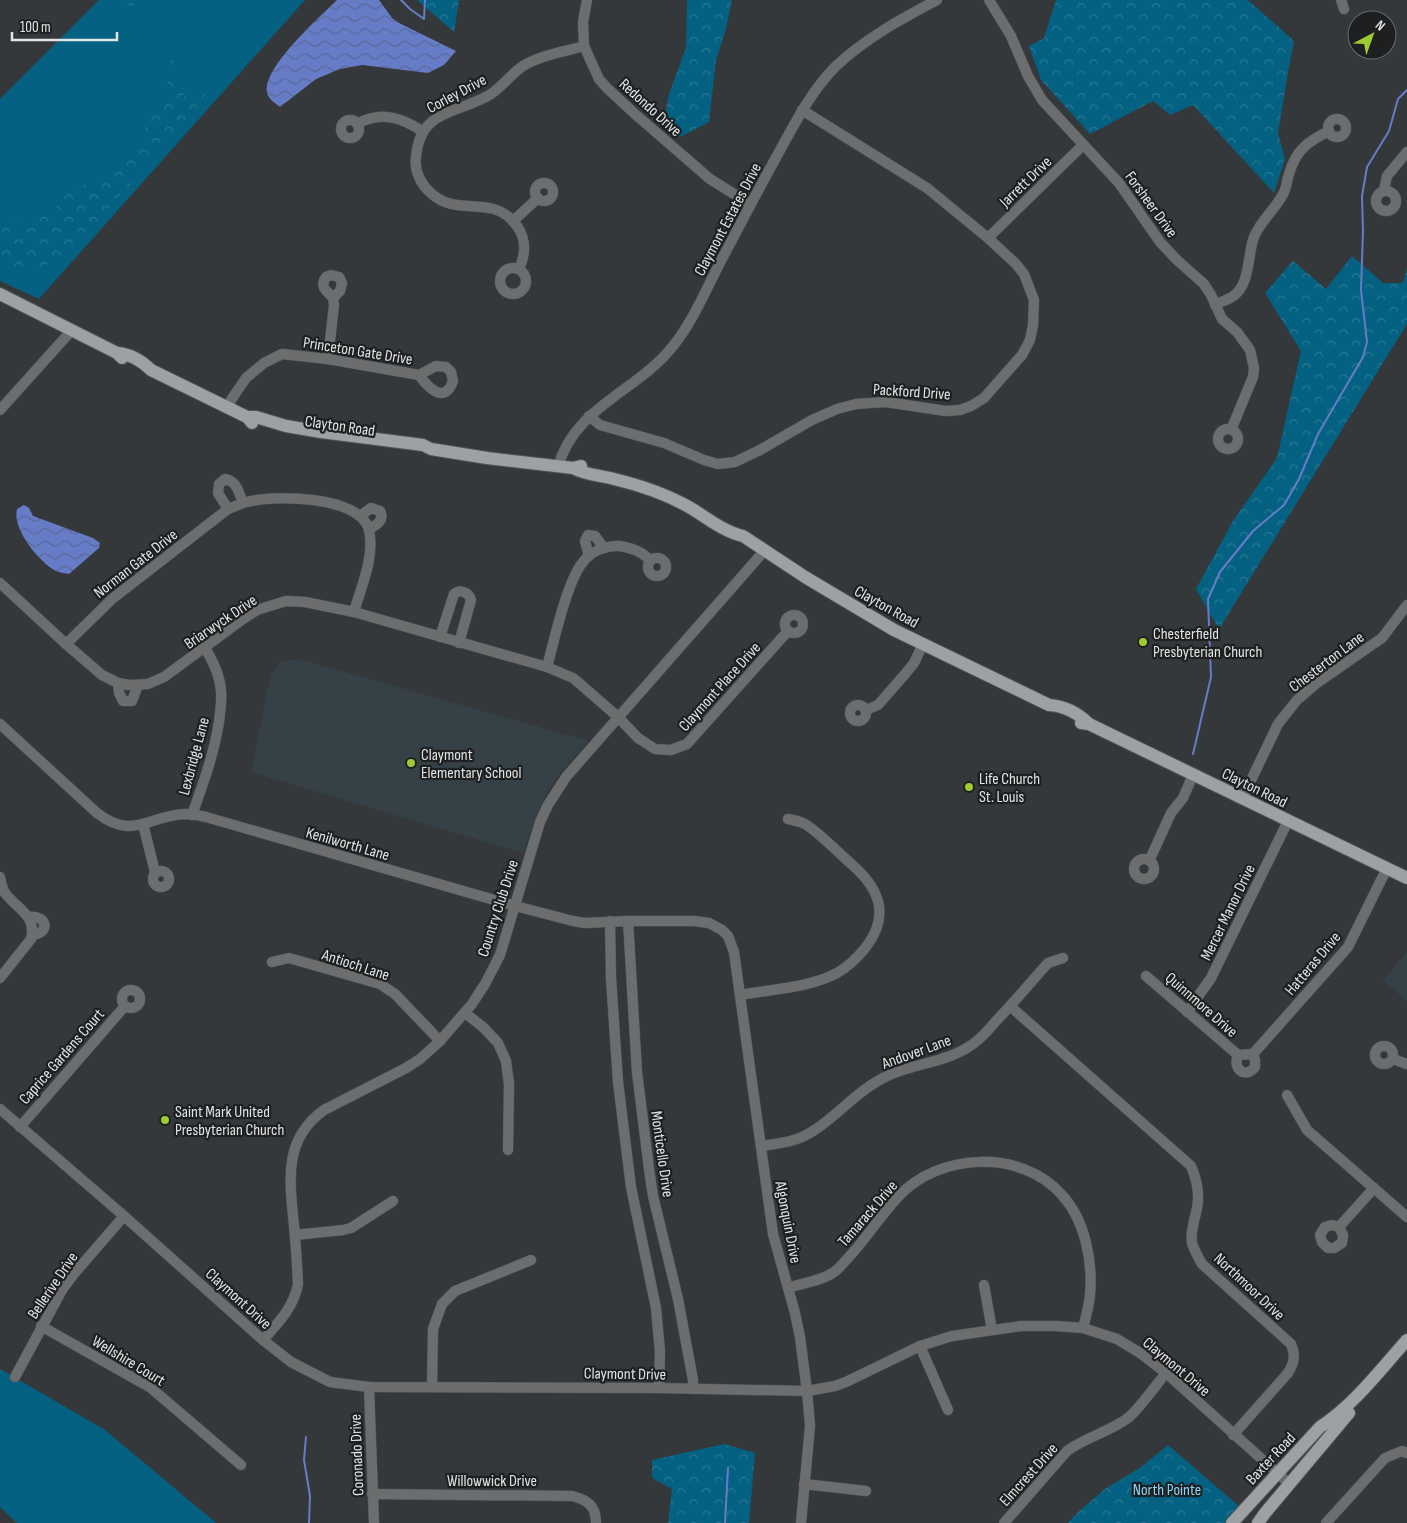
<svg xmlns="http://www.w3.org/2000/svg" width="1407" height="1523" viewBox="0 0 1407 1523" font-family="'Sofia Sans Condensed',sans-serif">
	<defs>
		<pattern id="forest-crowns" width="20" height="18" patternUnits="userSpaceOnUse" patternTransform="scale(1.25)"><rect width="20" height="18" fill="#056181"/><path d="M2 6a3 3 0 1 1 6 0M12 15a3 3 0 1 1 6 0" fill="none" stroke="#297893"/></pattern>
		<pattern id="water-waves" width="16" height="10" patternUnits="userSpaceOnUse" patternTransform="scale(1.25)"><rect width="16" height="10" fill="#677cc7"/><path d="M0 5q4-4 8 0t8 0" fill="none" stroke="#5b689a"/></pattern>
	</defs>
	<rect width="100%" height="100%" fill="#34383a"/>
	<!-- built -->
	<g fill="#364147">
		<path d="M299 659 589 741 560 773 547 793 533 823 523 853 251 772 271 673 281 662Z"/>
		<path d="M1407 952V1001L1383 980Z"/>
	</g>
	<!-- green -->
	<g fill="#056181">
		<path d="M99 0H305L39 299 0 281V99Z"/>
		<path d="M0 1369 105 1430 216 1523H17L0 1507Z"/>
	</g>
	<!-- forest -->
	<g fill="url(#forest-crowns)">
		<path d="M106 0H146L141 5 122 6Z"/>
		<path d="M417 0H459L454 32Z"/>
		<path d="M687 0H732L726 29 716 60 709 122 680 137 664 125 668 97 686 48Z"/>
		<path d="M1056 0H1248L1294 41 1289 66 1278 133 1285 159 1274 193 1193 105 1170 115 1153 101 1090 134 1041 80 1029 46 1044 38Z"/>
		<path d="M174 49 178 86 186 98 200 94 211 86 191 118 71 250C63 256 38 271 28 270 18 269 7 262 0 256V224L3 221 16 222 43 217 54 212 60 200 79 186 101 181 119 171 130 156 145 127 167 98 169 64Z"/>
		<path d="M1352 256 1383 283H1403L1407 269V324L1219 629 1196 589 1233 521 1277 458 1301 351 1265 293 1293 261 1326 289Z"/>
		<path d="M724 1444 755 1453 749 1523H668L672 1489 652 1478V1460Z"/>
		<path d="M1168 1445 1241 1508 1228 1523H1068L1075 1515 1105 1489 1141 1467Z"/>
	</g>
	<!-- water -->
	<g fill="url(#water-waves)">
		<path d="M337 0H379L392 18 399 23 456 51 444 65 428 73 362 65 340 69 316 79 280 107C275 103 268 99 267 92 263 67 320 17 337 0Z"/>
		<path d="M24 505 29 508 33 516 93 538 100 543 99 548 69 574C63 573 56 572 51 568 36 557 12 528 17 509Z"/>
	</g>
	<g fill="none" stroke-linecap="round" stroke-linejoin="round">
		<!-- stream -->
		<g stroke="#677cc7" stroke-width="2">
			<path d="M401 0 410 9 424 19 425 0"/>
			<path d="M1193 754 1211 677 1208 599 1220 572 1253 531 1284 505 1299 479 1318 434 1363 357 1367 342 1361 290 1363 231 1362 196 1367 167 1389 131 1398 99 1407 90"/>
			<path d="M306 1437 304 1460 310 1496 309 1523"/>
			<path d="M725 1523 728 1468"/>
		</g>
		<!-- minor casing -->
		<g stroke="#505456" stroke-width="11">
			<g id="minor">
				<path d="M587 0 583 22 584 46 599 79 607 88 635 114 710 179 750 204"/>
				<path d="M989 0 1011 36 1028 76 1042 100 1119 183 1160 242 1177 260 1204 284 1211 295 1222 319 1237 332 1250 350 1254 368 1253 377 1231 430"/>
				<path d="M1341 0 1344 9"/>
				<circle cx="1337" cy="128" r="9"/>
				<circle cx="350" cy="129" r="9"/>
				<path d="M357 124C380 111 401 117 422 131"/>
				<circle cx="544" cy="192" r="9"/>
				<path d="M1384 190 1387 176 1407 152"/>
				<circle cx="1386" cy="201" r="10"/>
				<path d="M513 221 538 198"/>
				<path d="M988 238 1083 145"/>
				<circle cx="513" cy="281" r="13"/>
				<path d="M519 269C527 252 526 234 512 220 489 196 456 216 432 194 421 185 414 171 416 157 420 108 459 114 491 94 503 86 511 74 523 66 541 55 564 52 584 46"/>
				<path d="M1215 305C1220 302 1227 300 1232 297 1251 285 1247 255 1254 237 1260 222 1274 210 1282 196 1287 189 1286 182 1289 174 1296 150 1307 142 1329 131"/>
				<path d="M328 359 334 305 333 298C327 291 319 287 326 277L331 275 339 277 342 283 340 291 333 298"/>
				<path d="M229 409 231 400 246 378 264 363 282 354 328 359 419 375 436 366 446 367 451 372 453 381C444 406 427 386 419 375"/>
				<path d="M0 410 72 330"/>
				<path d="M589 416 600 425 664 443 704 460 718 464 727 463 735 462 760 450 812 420 837 409 856 404 886 402 946 411 960 410 971 406 984 398 1022 355 1030 340 1033 325 1034 300 1024 274 1016 264 988 238 927 188 802 110"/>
				<circle cx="1228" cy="439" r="10"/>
				<path d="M558 467C574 407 638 391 673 346 694 320 707 287 723 257 741 223 759 188 778 154 795 123 811 91 836 66 866 38 901 19 937 0"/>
				<path d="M243 503 228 509 218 493 219 484 225 479C237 481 239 493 243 503 270 494 361 495 369 530 375 557 361 587 354 612"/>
				<path d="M360 516 371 508 380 511C385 521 376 525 369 529"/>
				<path d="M589 556 585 541 588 535 595 536 604 548"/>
				<circle cx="657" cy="567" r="9"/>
				<path d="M0 583 66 644 102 675 118 683 129 685 148 684 164 677 243 619 257 610 286 601 305 602 354 612 547 667 573 678 579 683 618 717 638 738 655 749 671 750 687 744 788 631"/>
				<circle cx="794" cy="624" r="9"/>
				<path d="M440 637 454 594C460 589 469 592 471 600L459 643"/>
				<path d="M66 644 112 599 228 509"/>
				<path d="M547 667C554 641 567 581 583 562 591 551 607 545 620 546 631 548 644 552 650 561"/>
				<path d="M118 683 119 693 123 701H132L138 685"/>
				<circle cx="858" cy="713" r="8"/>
				<path d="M866 710 878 705 906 673 914 663 923 644"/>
				<path d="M0 724 97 813C133 841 149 815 186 814 193 814 200 816 206 817L515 906 573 921 585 923 628 921H694L709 923 722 930 728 936 734 952 773 1234 795 1313 800 1337 807 1391 810 1426 801 1523"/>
				<path d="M1242 799 1278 724 1297 700 1317 683 1382 638 1407 605"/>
				<path d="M192 815C203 784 214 754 219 722 220 712 222 701 221 691 220 676 213 661 205 648"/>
				<path d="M143 824 155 872"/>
				<path d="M1150 859 1171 813 1183 798 1193 775"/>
				<circle cx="1144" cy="869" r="10"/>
				<circle cx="161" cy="879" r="8"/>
				<path d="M0 877C1 883 2 888 5 893 17 909 37 915 31 939L0 978"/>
				<path d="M29 917C47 915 51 933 32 935"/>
				<path d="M610 921 611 978 618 1082 631 1187 656 1308 660 1352 659 1388"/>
				<path d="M628 921 637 1072 649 1169 653 1196 678 1299 693 1380V1389"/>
				<path d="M272 962 289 958 380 984 395 994 440 1041"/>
				<path d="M1146 976 1238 1055"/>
				<circle cx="131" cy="999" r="9"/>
				<path d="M741 995C772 989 809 988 837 973 848 967 858 957 866 947 891 914 879 887 849 862 839 853 813 827 803 823 798 821 793 820 788 819"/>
				<path d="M1010 1006 1191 1166C1197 1180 1200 1193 1197 1208 1195 1219 1190 1231 1192 1243 1194 1250 1198 1257 1202 1264L1291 1344C1296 1356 1294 1363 1288 1373L1233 1435"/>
				<path d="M1187 1012 1211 978 1288 821"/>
				<path d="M465 1013 483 1027 498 1043 506 1061 509 1084 508 1150"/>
				<circle cx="1384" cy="1055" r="9"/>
				<path d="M1238 1055 1253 1054 1348 947 1387 868"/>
				<path d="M1238 1055C1232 1068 1245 1080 1255 1067V1060L1253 1054"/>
				<path d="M1393 1059 1407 1064"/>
				<path d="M1287 1095 1307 1130 1407 1217"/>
				<path d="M0 1109 124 1216 263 1340 291 1362 330 1382 369 1387 659 1388 807 1391 835 1386 846 1382 920 1346 952 1336 1021 1326H1056L1083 1328 1117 1339 1140 1353 1166 1373 1284 1479"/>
				<path d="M20 1127 125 1006"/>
				<path d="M761 1146C775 1144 789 1143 802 1137 832 1123 853 1093 885 1077 913 1063 947 1063 973 1044 983 1037 990 1028 997 1020 1015 1001 1031 982 1048 963L1063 958"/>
				<path d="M1339 1227 1343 1235 1342 1243 1334 1248H1328L1322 1242 1320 1235 1325 1227 1332 1225 1339 1227 1374 1188"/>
				<path d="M295 1235 343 1230 351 1228 393 1201"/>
				<path d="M984 1285 992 1330"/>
				<path d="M788 1288C802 1283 822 1281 834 1272 839 1269 843 1263 848 1258 866 1239 880 1216 898 1197 939 1152 1022 1149 1062 1195 1085 1220 1093 1261 1090 1295 1089 1306 1086 1317 1083 1328"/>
				<path d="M41 1326 151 1388 241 1465"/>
				<path d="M263 1340C278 1323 294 1307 298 1284 297 1265 296 1245 294 1226 290 1182 282 1140 324 1110L406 1068 420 1059 440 1041 472 1004 485 984 500 955 540 822 548 805 566 777 765 550"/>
				<path d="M920 1346 948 1410"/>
				<path d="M15 1377 62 1290 73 1275 124 1216"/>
				<path d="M369 1387 374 1523"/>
				<path d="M432 1387 433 1329 442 1304 455 1291 531 1260"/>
				<path d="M804 1484 866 1491"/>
				<path d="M372 1494 572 1496C588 1500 596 1506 596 1523"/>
				<path d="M1004 1523 1067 1451C1086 1437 1109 1432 1128 1418 1140 1408 1155 1386 1166 1373"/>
				<path d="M1326 1523 1385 1458 1402 1451 1407 1453"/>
			</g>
		</g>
		<!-- major casing -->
		<g stroke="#505456" stroke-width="14">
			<g id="major">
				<path d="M0 294 117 353 122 358"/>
				<path d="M117 353C131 354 141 360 151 370L247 417 252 423"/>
				<path d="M247 417H256L286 426 321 432 423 445 431 449 487 458 573 468 581 466"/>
				<path d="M573 468C586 475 599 475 614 479 639 485 666 494 689 507 706 517 724 532 743 536L805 577 894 630 1049 705C1065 706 1078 713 1089 724"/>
				<path d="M1081 723 1089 724 1407 878"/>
				<path d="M1232 1523 1320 1427C1354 1405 1380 1370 1407 1340"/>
				<path d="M1258 1523 1265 1513 1349 1413"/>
			</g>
		</g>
		<!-- minor -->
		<use href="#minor" stroke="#6b6d6e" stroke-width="10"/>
		<!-- major -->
		<use href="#major" stroke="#9ea1a4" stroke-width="12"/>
	</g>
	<!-- markers -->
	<g fill="#9ccb32" stroke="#1d1f20" stroke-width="2">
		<circle cx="1143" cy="642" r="5"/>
		<circle cx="411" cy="763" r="5"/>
		<circle cx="969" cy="787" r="5"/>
		<circle cx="165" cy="1120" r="5"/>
	</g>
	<g text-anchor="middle" stroke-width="4.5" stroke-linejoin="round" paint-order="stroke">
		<!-- street labels -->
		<g font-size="16" fill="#e2e4e6" stroke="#1d1f20">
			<text transform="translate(456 93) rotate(-28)" y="6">Corley Drive</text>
			<text transform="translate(651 107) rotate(42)" y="6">Redondo Drive</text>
			<text transform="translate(1025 181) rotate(-44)" y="6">Jarrett Drive</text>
			<text transform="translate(1152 204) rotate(54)" y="6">Forsheer Drive</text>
			<text transform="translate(727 219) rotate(-62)" y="6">Claymont Estates Drive</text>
			<text transform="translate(358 350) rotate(9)" y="6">Princeton Gate Drive</text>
			<text transform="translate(912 391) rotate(4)" y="6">Packford Drive</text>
			<text transform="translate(340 425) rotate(8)" y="6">Clayton Road</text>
			<text transform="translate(135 563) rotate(-38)" y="6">Norman Gate Drive</text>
			<text transform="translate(887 606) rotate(29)" y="6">Clayton Road</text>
			<text transform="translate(220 621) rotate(-34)" y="6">Briarwyck Drive</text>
			<text transform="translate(1326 661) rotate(-37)" y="6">Chesterton Lane</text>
			<text transform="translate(719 686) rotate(-48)" y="6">Claymont Place Drive</text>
			<text transform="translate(193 756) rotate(-75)" y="6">Lexbridge Lane</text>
			<text transform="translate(1255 787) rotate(26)" y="6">Clayton Road</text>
			<text transform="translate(348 843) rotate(16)" y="6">Kenilworth Lane</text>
			<text transform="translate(497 908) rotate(-72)" y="6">Country Club Drive</text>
			<text transform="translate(1227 912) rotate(-64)" y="6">Mercer Manor Drive</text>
			<text transform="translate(1312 963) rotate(-50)" y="6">Hatteras Drive</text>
			<text transform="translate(356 964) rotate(18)" y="6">Antioch Lane</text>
			<text transform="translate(1202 1004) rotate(41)" y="6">Quinnmore Drive</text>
			<text transform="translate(916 1051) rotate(-20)" y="6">Andover Lane</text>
			<text transform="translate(61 1056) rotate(-49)" y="6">Caprice Gardens Court</text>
			<text transform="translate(663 1154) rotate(82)" y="6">Monticello Drive</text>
			<text transform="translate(867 1213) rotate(-49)" y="6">Tamarack Drive</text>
			<text transform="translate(789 1222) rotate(79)" y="6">Algonquin Drive</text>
			<text transform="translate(52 1285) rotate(-56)" y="6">Bellerive Drive</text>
			<text transform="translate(1250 1286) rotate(43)" y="6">Northmoor Drive</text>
			<text transform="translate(239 1298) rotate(42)" y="6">Claymont Drive</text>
			<text transform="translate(129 1360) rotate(31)" y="6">Wellshire Court</text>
			<text transform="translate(1177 1366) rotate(40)" y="6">Claymont Drive</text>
			<text transform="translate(625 1373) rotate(1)" y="6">Claymont Drive</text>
			<text transform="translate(356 1455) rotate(-92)" y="6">Coronado Drive</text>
			<text transform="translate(1270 1458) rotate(-47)" y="6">Baxter Road</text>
			<text transform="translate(1028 1474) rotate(-48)" y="6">Elmcrest Drive</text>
			<text x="492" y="1486">Willowwick Drive</text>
		</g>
		<!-- poi labels -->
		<g font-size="16" fill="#e2e4e6" stroke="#1d1f20" text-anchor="start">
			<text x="1153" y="639">Chesterfield<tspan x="1153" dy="18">Presbyterian Church</tspan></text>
			<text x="421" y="760">Claymont<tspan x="421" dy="18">Elementary School</tspan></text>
			<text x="979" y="784">Life Church<tspan x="979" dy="18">St. Louis</tspan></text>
			<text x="175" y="1117">Saint Mark United<tspan x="175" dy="18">Presbyterian Church</tspan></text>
		</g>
		<!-- park labels -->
		<g font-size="16" fill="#8ad4f7" stroke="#1d1f20">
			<text x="1167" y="1495">North Pointe</text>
		</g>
	</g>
	<!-- north arrow -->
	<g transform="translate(1372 35) rotate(41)"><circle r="24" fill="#1d1f20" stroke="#6c6e6f"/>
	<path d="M0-4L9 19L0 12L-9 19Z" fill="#9ccb32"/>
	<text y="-8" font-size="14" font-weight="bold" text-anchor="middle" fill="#e2e4e6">N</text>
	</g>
	<!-- scale -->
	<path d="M12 32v8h105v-8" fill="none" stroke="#e2e4e6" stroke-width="2.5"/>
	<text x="20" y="32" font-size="15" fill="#e2e4e6" stroke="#1d1f20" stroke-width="4" paint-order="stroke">100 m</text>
</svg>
